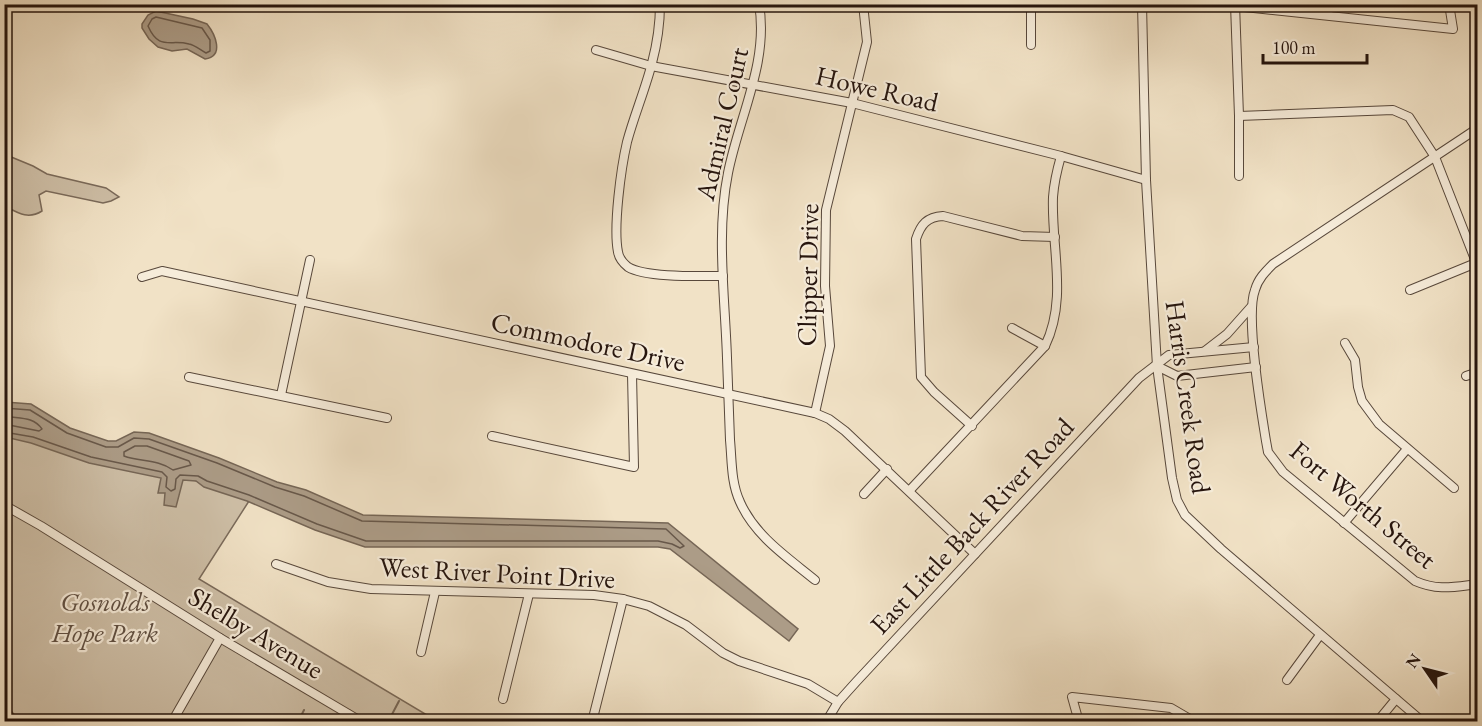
<svg xmlns="http://www.w3.org/2000/svg" width="1482" height="726" viewBox="0 0 1482 726" font-family="'EB Garamond',serif">
	<rect width="100%" height="100%" fill="#f1e2c6"/>
	<filter id="stains"><feTurbulence type="fractalNoise" baseFrequency=".00333" numOctaves="4"/><feColorMatrix values="0 0 0 0 .2 0 0 0 0 .09 0 0 0 0 .02 0 0 0 .5 -.17"/></filter>
	<radialGradient id="worn" r=".72"><stop offset=".6" stop-color="#630" stop-opacity="0"/><stop offset="1" stop-color="#630" stop-opacity=".3"/></radialGradient>
	<!-- green -->
	<g fill="#cebfa7" stroke="#7a6a5a" stroke-width="1.5">
		<path d="M4 154 33 166 47 174 106 188 119 197 111 201 103 203 46 191 39 195 42 211C28 220 18 213 5 206Z"/>
		<path d="M4 433 194 480 249 501 199 579 437 721H5Z"/>
	</g>
	<!-- water -->
	<g fill="#ac9c87" stroke="#766656" stroke-width="1.5">
		<path d="M156 11 193 19 207 24C215 34 225 56 205 59L187 49 172 51 158 47 149 39 142 28V24L148 15Z"/>
		<path d="M5 402 31 404 70 428 108 441H116L134 432 149 433 219 458 277 482 306 490 363 515 668 523 798 629 789 641 670 549 658 547H365L315 530 247 501 204 487 196 481 183 480 176 507 164 505 165 493H158L161 478 89 463 31 443 5 437Z"/>
	</g>
	<g fill="none" stroke-linecap="round" stroke-linejoin="round">
		<!-- shore -->
		<g stroke="#68584a" stroke-width="1.5">
			<path d="M156 17 202 28 210 40V51L206 53C200 50 195 45 189 44 170 39 159 51 148 26L152 19Z"/>
			<path d="M4 408 30 410 67 433 106 447H118L134 438 149 439 217 463 275 487 304 496 362 521 666 529 684 546 680 548 672 544 658 541H366L317 524 249 495 207 481 198 476 180 475 176 479 175 489 171 491 166 487 167 477 162 472 91 457 33 437 4 432"/>
			<path d="M4 416C19 419 33 416 42 429L39 431 4 424"/>
			<path d="M135 446H147L189 461 191 465 173 470C158 459 140 462 124 456V452Z"/>
		</g>
		<!-- stream -->
		<g stroke="#766656" stroke-width="2">
			<path d="M4 703 15 716 24 722"/>
			<path d="M298 722 304 710"/>
			<path d="M388 722 399 701"/>
		</g>
		<!-- minor casing -->
		<g stroke="#58483b" stroke-width="10">
			<g id="minor">
				<path d="M660 4C660 25 657 44 652 63 645 90 634 116 627 142 621 168 613 227 618 252 619 258 623 263 628 267 646 278 701 276 723 276"/>
				<path d="M759 4C769 62 739 117 728 173 716 233 725 297 727 358 728 386 729 413 730 440 732 461 731 483 740 502 755 536 787 557 815 580"/>
				<path d="M1031 4V45"/>
				<path d="M1142 4 1146 180 1157 366 1172 478 1177 500 1185 515 1221 549 1423 722"/>
				<path d="M1235 4 1239 116V176"/>
				<path d="M1235 6 1453 29 1449 4"/>
				<path d="M1328 15 1329 4"/>
				<path d="M596 50 651 66 852 103 1061 156 1146 180"/>
				<path d="M1239 116 1393 110 1409 117 1435 157 1478 267"/>
				<path d="M1478 128 1273 264C1265 272 1258 279 1255 290 1245 316 1261 410 1266 441L1268 452 1283 472 1415 581C1438 591 1453 587 1478 584"/>
				<path d="M142 277 162 271 815 413 829 419 845 431 975 554"/>
				<path d="M1410 290 1476 263"/>
				<path d="M1012 328 1045 346"/>
				<path d="M1345 343 1355 360 1358 387 1362 401 1379 424 1454 488"/>
				<path d="M1205 351 1227 334 1251 307"/>
				<path d="M1157 366 1177 376 1256 367"/>
				<path d="M1466 376 1478 372"/>
				<path d="M189 377 387 418"/>
				<path d="M281 395 310 260"/>
				<path d="M815 413 830 346 825 286 826 210 867 42 863 4"/>
				<path d="M972 426 934 392 921 377 916 239C921 224 927 217 943 216L1022 236 1055 237"/>
				<path d="M492 436 634 467 632 374"/>
				<path d="M910 490 1045 346C1068 299 1051 247 1053 197 1054 183 1057 170 1061 156"/>
				<path d="M864 494 887 469"/>
				<path d="M4 505 41 526 220 638 362 722"/>
				<path d="M1344 523 1407 449"/>
				<path d="M276 564 328 582 371 589 594 595 623 599 649 606 686 625 723 653 739 661 808 684 838 702"/>
				<path d="M421 652 435 592"/>
				<path d="M1287 680 1320 635"/>
				<path d="M503 699 529 594"/>
				<path d="M172 722 220 638"/>
				<path d="M344 722 348 714"/>
				<path d="M592 722 623 599"/>
				<path d="M826 722 838 702 856 682 1139 378 1169 355 1254 347"/>
				<path d="M1079 722 1072 697 1171 708 1195 722"/>
				<path d="M1377 722 1396 699"/>
			</g>
		</g>
		<!-- minor -->
		<use href="#minor" stroke="#f6ecda" stroke-width="8"/>
	</g>
	<g text-anchor="middle" stroke-width="4.5" stroke-linejoin="round" paint-order="stroke">
		<!-- street labels -->
		<g font-size="27" fill="#25140d" stroke="#f6ecda">
			<text transform="translate(877 89) rotate(13)" y="9">Howe Road</text>
			<text transform="translate(722 124) rotate(-77)" y="9">Admiral Court</text>
			<text transform="translate(808 275) rotate(-89)" y="9">Clipper Drive</text>
			<text transform="translate(588 342) rotate(12)" y="9">Commodore Drive</text>
			<text transform="translate(1188 397) rotate(82)" y="9">Harris Creek Road</text>
			<text transform="translate(1363 505) rotate(40)" y="9">Fort Worth Street</text>
			<text transform="translate(972 526) rotate(-47)" y="9">East Little Back River Road</text>
			<text transform="translate(497 573) rotate(3)" y="9">West River Point Drive</text>
			<text transform="translate(256 633) rotate(31)" y="9">Shelby Avenue</text>
		</g>
		<!-- park labels -->
		<g font-size="27" font-style="italic" fill="#605043" stroke="#f6ecda">
			<text x="105" y="611">Gosnolds<tspan x="105" dy="31">Hope Park</tspan></text>
		</g>
	</g>
	<!-- margin -->
	<rect width="1482" height="726" fill="none" stroke="#f1e2c6" stroke-width="24"/>
	<rect x="6" y="6" width="1470" height="714" fill="none" stroke="#25140d" stroke-width="3"/>
	<rect x="12" y="12" width="1458" height="702" fill="none" stroke="#25140d" stroke-width="1.5"/>
	<!-- north arrow -->
	<g transform="translate(1425 669) rotate(305)" stroke="#f6ecda" stroke-width="4.5" paint-order="stroke">
	<path d="M0-4.5L10 22L0 15L-10 22Z" fill="#25140d"/>
	<text y="-9" font-size="16" font-weight="bold" text-anchor="middle" fill="#25140d">N</text>
	</g>
	<!-- scale -->
	<path d="M1263 54v9h104v-9" fill="none" stroke="#25140d" stroke-width="3"/>
	<text x="1272" y="54" font-size="18" fill="#25140d" stroke="#f6ecda" stroke-width="4.5" paint-order="stroke">100 m</text>
	<rect width="100%" height="100%" filter="url(#stains)"/>
	<rect width="100%" height="100%" fill="url(#worn)"/>
</svg>
